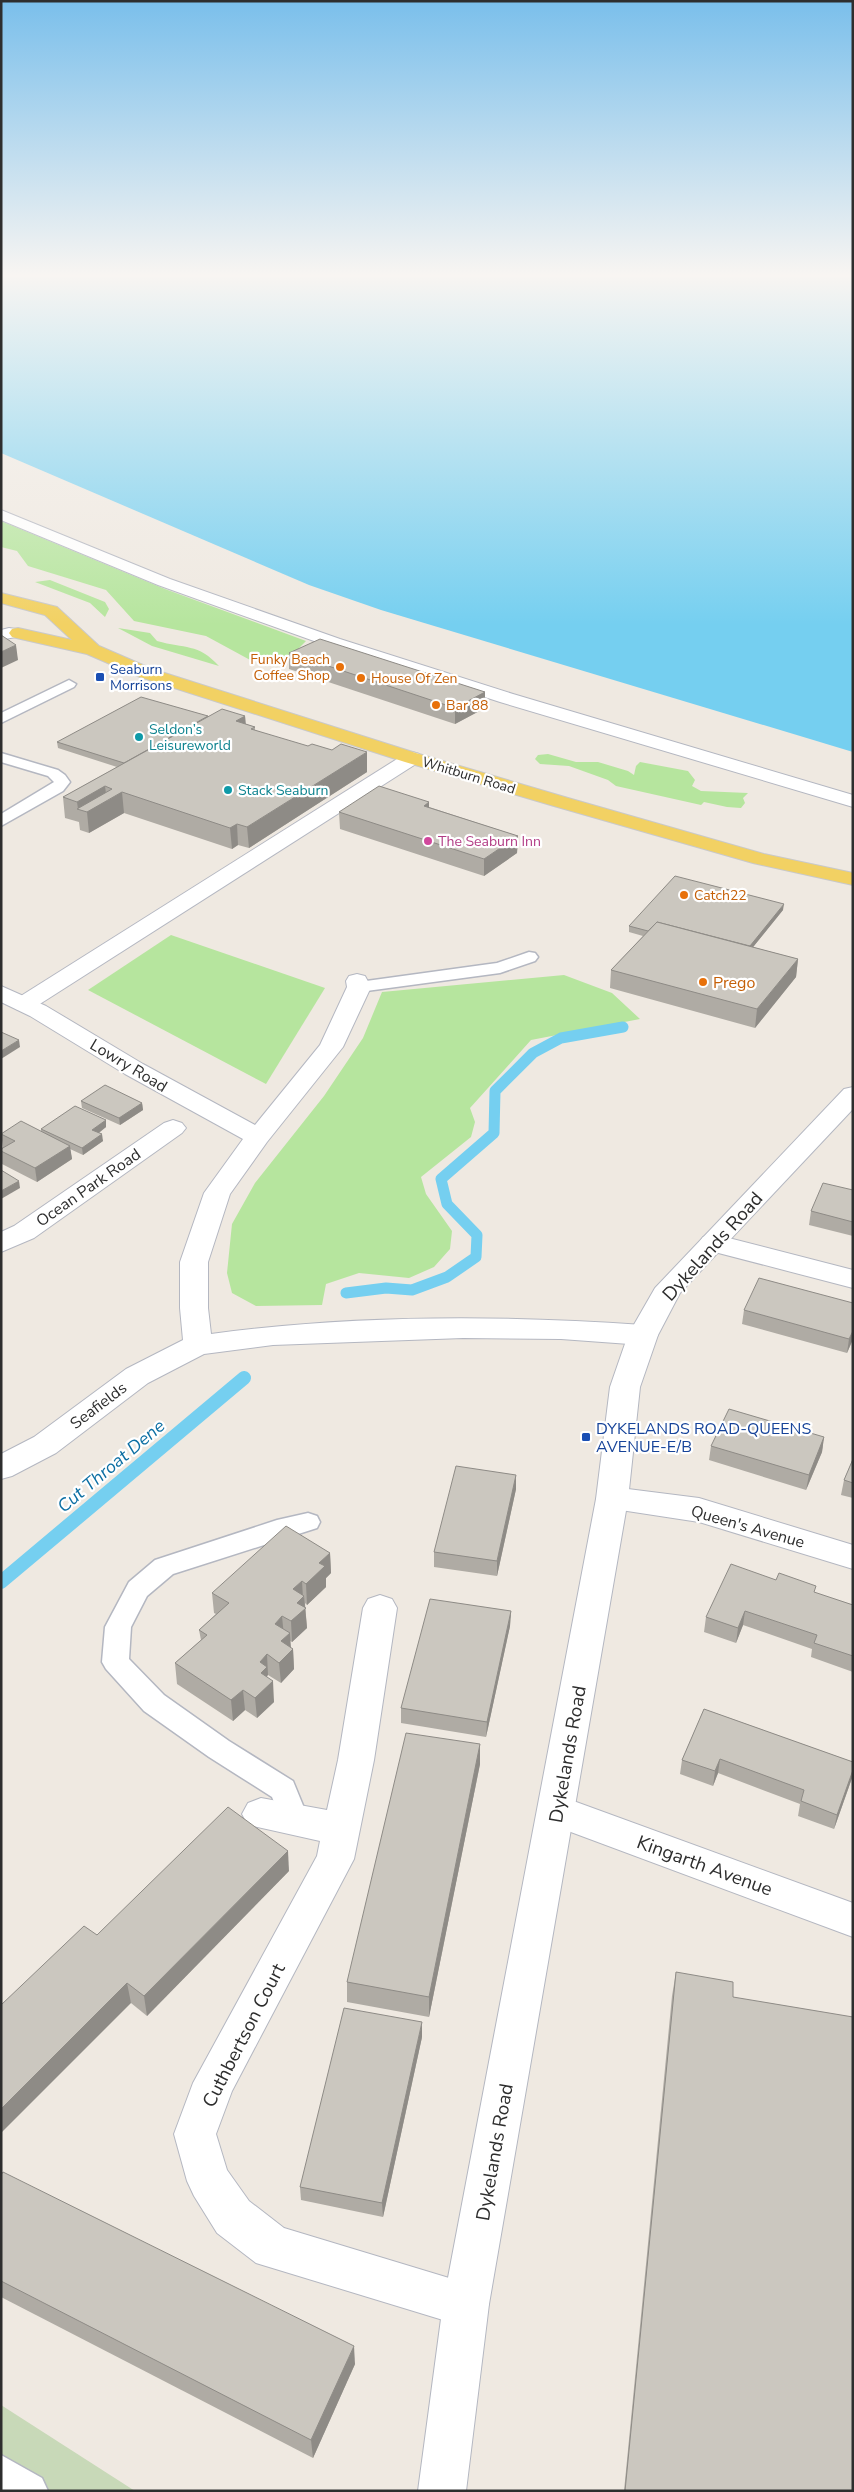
<svg xmlns="http://www.w3.org/2000/svg" width="854" height="2492" viewBox="0 0 854 2492" font-family="'Nunito Sans',sans-serif">
	<rect width="100%" height="100%" fill="#efe9e1"/>
	<!-- green -->
	<g fill="#b6e59e">
		<path d="M1 521 165 589 306 641 293 654 275 661H252L206 636 134 621 106 590 28 566 17 551 1 547Z"/>
		<path d="M50 580 105 602 109 609 105 617 90 603 35 582Z"/>
		<path d="M118 628 150 633 157 641C185 649 198 643 219 666L152 646Z"/>
		<path d="M548 754 576 762H598L628 771 634 775 636 766 640 762 688 771 695 780 692 786 701 791 748 793 743 798 745 803 741 808 727 807 704 802 701 805 616 786 608 780 569 766 540 764 535 759 538 755Z"/>
		<path d="M171 935 325 988 266 1084 88 990Z"/>
		<path d="M564 975 612 993 640 1019 531 1040 470 1108 475 1122 471 1137 421 1177 426 1194 452 1231 450 1249 434 1267 409 1278 359 1273 326 1284 322 1305 256 1306 232 1293 227 1273 232 1224 255 1183 324 1096 363 1038 382 992Z"/>
	</g>
	<!-- cemetery -->
	<path fill="#c8d9b8" d="M1 2405 135 2491H1Z"/>
	<!-- water -->
	<path fill="#75cff0" d="M1 277H853V752L381 610 309 585 1 453Z"/>
	<g fill="none" stroke-linecap="round" stroke-linejoin="round">
		<!-- stream-far1 -->
		<path stroke="#75cff0" stroke-width="11" d="M346 1293 386 1288 412 1290 447 1277 476 1257 477 1235 447 1204 441 1179 494 1133 495 1091 533 1053 561 1038 623 1027"/>
		<!-- stream -->
		<path stroke="#75cff0" stroke-width="14" d="M1 1582 244 1378"/>
		<!-- service casing -->
		<g stroke="#b4b7c1" stroke-width="3">
			<g id="service">
				<path d="M69 680 76 684 74 687 1 723V713Z"/>
				<path d="M1 753 58 770 65 775 70 782 63 791 1 826V814L54 782 48 776 1 762Z"/>
				<path d="M529 952 535 953 538 957 535 961 500 973 359 992 353 991 350 987 353 983 359 982 497 963Z"/>
				<path d="M308 1513 317 1516 320 1522 317 1528 173 1574 147 1596 131 1627 129 1659 164 1695 229 1741 293 1781 309 1820 305 1829 295 1832 285 1829 272 1797 209 1757 144 1711 106 1669 102 1662 105 1627 129 1582 155 1560 277 1520Z"/>
				<path d="M1 2455 42 2478 48 2491H1Z"/>
			</g>
		</g>
		<!-- pedestrian casing -->
		<g stroke="#b4b7c1" stroke-width="2">
			<g id="pedestrian">
				<path d="M1 510 170 579 340 639 513 694 853 795V807L500 702 328 646 158 585 1 520Z"/>
				<path d="M412 752 419 754 422 758 419 762 32 1009 24 1011 16 1009 12 1004 16 999 405 754Z"/>
			</g>
		</g>
		<!-- minor casing -->
		<g stroke="#b4b7c1" stroke-width="2">
			<g id="minor">
				<path d="M9 628 15 629 18 633 15 637 1 640V630Z"/>
				<path d="M357 974 365 976 371 987 343 1047 267 1142 230 1194 208 1262V1308L211 1334C352 1315 501 1315 643 1325L653 1328 658 1335 653 1342 643 1345 561 1339 463 1338 273 1345 204 1354 148 1383 56 1453 12 1476 1 1479V1454L34 1437 126 1369 183 1340 180 1308V1262L204 1193 243 1139 125 1074 30 1016 1 1002V986L46 1006 143 1064 255 1125 320 1045 347 987 346 981 349 976Z"/>
				<path d="M173 1120 182 1123 186 1128 182 1133 34 1238 1 1252V1232L14 1226 164 1123Z"/>
				<path d="M713 1234 853 1270V1288L703 1249 699 1243 703 1237Z"/>
				<path d="M612 1487 699 1498 853 1545V1569L699 1522 601 1507 596 1499 601 1491Z"/>
				<path d="M380 1595 392 1599 397 1608 374 1760 354 1859 232 2091 216 2134 227 2170 249 2201 284 2228 482 2288 489 2304 482 2320 466 2327 256 2263 217 2233 194 2196 187 2181 174 2134 193 2083 317 1856 320 1841 248 1825 242 1814 248 1803 261 1798 327 1810 338 1760 363 1608 368 1599Z"/>
				<path d="M557 1795 853 1903V1937L544 1822 538 1811 544 1800Z"/>
			</g>
		</g>
		<!-- secondary casing -->
		<g stroke="#b4b7c1" stroke-width="2">
			<path id="secondary" d="M853 1087V1109L680 1293 658 1335 640 1387 628 1499 489 2304 466 2491H418L443 2304 596 1499 610 1387 628 1335 655 1288 844 1089Z"/>
		</g>
		<!-- primary casing -->
		<g stroke="#c9c9c9" stroke-width="2">
			<path id="primary" d="M1 593 57 607 99 646 152 669 419 754 568 798 764 854 853 873V885L753 863 554 806 405 762 140 677 87 654 12 637 9 633 12 629 18 628 72 640 45 615 1 603Z"/>
		</g>
		<!-- service -->
		<use href="#service" fill="#fff" fill-rule="evenodd"/>
		<!-- pedestrian -->
		<use href="#pedestrian" fill="#fff" fill-rule="evenodd"/>
		<!-- minor -->
		<use href="#minor" fill="#fff" fill-rule="evenodd"/>
		<!-- secondary -->
		<use href="#secondary" fill="#fff" fill-rule="evenodd"/>
		<!-- primary -->
		<use href="#primary" fill="#f2d163" fill-rule="evenodd"/>
	</g>
	<!-- wall -->
	<g fill="#afaba4">
		<path d="M289 653 485 692V708L455 724 289 669Z"/>
		<path d="M208 716H245L246 724 255 727V730L367 772 249 848 238 845 232 849 124 813 89 833 80 830 79 822 65 818 63 797 117 767 58 748 57 742Z"/>
		<path d="M429 802V807L518 836 517 853 484 876 340 829 339 812Z"/>
		<path d="M783 910 753 947 798 959 796 977 755 1028 610 988 611 970 643 936 629 932V926Z"/>
		<path d="M81 1101 142 1103 143 1110 120 1125 82 1108Z"/>
		<path d="M106 1120V1127L99 1133 103 1141 83 1155 70 1149 72 1159 37 1182 2 1164 1 1149 4 1148 3 1147 1 1134 41 1131V1129Z"/>
		<path d="M853 1190V1236L809 1225 811 1211Z"/>
		<path d="M744 1310 853 1339 847 1353 742 1324Z"/>
		<path d="M824 1437 822 1452 806 1490 709 1460 711 1446Z"/>
		<path d="M853 1459V1498L841 1495 844 1480Z"/>
		<path d="M516 1475V1489L497 1576 434 1567V1552Z"/>
		<path d="M330 1553 331 1573 326 1578V1587L307 1605 305 1603 307 1628 292 1642 290 1641 291 1648 293 1649 294 1669 281 1683 268 1675 267 1676 274 1702 257 1718 245 1710 233 1721 177 1684 175 1663 201 1640 199 1630 216 1614 214 1613 212 1593Z"/>
		<path d="M815 1593 853 1605V1672L811 1657 812 1649 743 1625 736 1643 704 1632 706 1617Z"/>
		<path d="M511 1611 510 1626 486 1737 401 1723V1708Z"/>
		<path d="M704 1709 853 1762V1774L852 1778 834 1829 798 1816 800 1804 718 1773 713 1786 680 1774 682 1760Z"/>
		<path d="M480 1744V1764L429 2017 347 2002V1982Z"/>
		<path d="M289 1871 147 2016 131 2003 97 1935Z"/>
		<path d="M676 1972 733 1997 853 2491H624L672 1996Z"/>
		<path d="M422 2037 383 2217 301 2200 300 2187Z"/>
		<path d="M1 2175 355 2364 313 2458 1 2297Z"/>
	</g>
	<!-- shaded-wall -->
	<g fill="#8e8b86">
		<path d="M16 645 18 660 1 668V652Z"/>
		<path d="M485 692V708L455 724V708Z"/>
		<path d="M245 716 246 735 236 721Z"/>
		<path d="M367 752V772L249 848 247 827Z"/>
		<path d="M105 786 107 801 122 792 124 813 89 833 87 812 78 809 77 802Z"/>
		<path d="M429 802V819L424 806Z"/>
		<path d="M237 824 238 845 232 849 230 828Z"/>
		<path d="M518 836 517 853 484 876V859Z"/>
		<path d="M784 904 783 910 741 962 742 955Z"/>
		<path d="M798 959 796 977 755 1028 757 1009Z"/>
		<path d="M19 1040 20 1047 1 1059V1051Z"/>
		<path d="M142 1103 143 1110 120 1125 119 1118Z"/>
		<path d="M106 1120V1127L93 1137 92 1130Z"/>
		<path d="M102 1134 103 1141 83 1155 82 1148Z"/>
		<path d="M70 1146 72 1159 37 1182 35 1168Z"/>
		<path d="M19 1181 20 1188 1 1199V1191Z"/>
		<path d="M853 1331V1339L847 1353 849 1339Z"/>
		<path d="M824 1437 822 1452 806 1490 809 1475Z"/>
		<path d="M516 1475V1489L497 1576V1561Z"/>
		<path d="M330 1553 331 1573 326 1578V1587L307 1605 306 1584 319 1563Z"/>
		<path d="M302 1581 303 1598 304 1596 307 1628 292 1642 291 1621 293 1589Z"/>
		<path d="M511 1611 510 1626 486 1737 487 1722Z"/>
		<path d="M745 1611 743 1625 736 1643 738 1628Z"/>
		<path d="M282 1616 284 1637 275 1624Z"/>
		<path d="M290 1633 291 1651 293 1649 294 1669 281 1683 279 1663 281 1641Z"/>
		<path d="M267 1654 268 1675 267 1676 268 1685 273 1681 274 1702 257 1718 255 1698 260 1662Z"/>
		<path d="M243 1690 245 1710 233 1721 231 1700Z"/>
		<path d="M480 1744V1764L429 2017V1997Z"/>
		<path d="M720 1759 718 1773 713 1786 715 1771Z"/>
		<path d="M853 1770 852 1778 834 1829 837 1815Z"/>
		<path d="M288 1851 289 1871 147 2016 144 1996Z"/>
		<path d="M127 1983 131 2003 1 2133V2109Z"/>
		<path d="M422 2022V2037L383 2217 382 2203Z"/>
		<path d="M354 2346 355 2364 313 2458 311 2440Z"/>
	</g>
	<!-- building -->
	<g fill="#cbc7bf" stroke="#8e8b86">
		<path d="M1 635 16 645 1 652Z"/>
		<path d="M320 639 485 692 455 708 289 653Z"/>
		<path d="M141 697 208 716 124 763 57 742Z"/>
		<path d="M222 709 245 716 236 721 255 727 251 729 308 746 312 744 332 750 341 744 367 752 247 827 237 824 230 828 122 792 87 812 77 809 112 789 105 786 77 802 63 797Z"/>
		<path d="M379 786 429 802 424 806 518 836 484 859 339 812Z"/>
		<path d="M675 876 784 904 750 946 657 922 648 931 629 926Z"/>
		<path d="M657 922 798 959 757 1009 611 970Z"/>
		<path d="M1 1032 19 1040 1 1051Z"/>
		<path d="M105 1085 142 1103 119 1118 81 1101Z"/>
		<path d="M75 1106 106 1120 92 1130 102 1134 82 1148 41 1129Z"/>
		<path d="M21 1121 70 1146 35 1168 1 1151V1149L15 1141 1 1134Z"/>
		<path d="M1 1170 19 1181 1 1191Z"/>
		<path d="M823 1183 853 1190V1222L811 1211Z"/>
		<path d="M759 1278 853 1303V1331L849 1339 744 1310Z"/>
		<path d="M729 1409 824 1437 809 1475 711 1446Z"/>
		<path d="M853 1459V1483L844 1480Z"/>
		<path d="M456 1466 516 1475 497 1561 434 1552Z"/>
		<path d="M286 1526 330 1553 319 1563 325 1566 306 1584 302 1581 293 1589 304 1596 297 1603 306 1608 291 1621 282 1616 275 1624 290 1633 281 1641 293 1649 279 1663 267 1654 260 1662 267 1667 261 1673 273 1681 255 1698 243 1690 231 1700 175 1663 207 1635 199 1630 229 1603 212 1593Z"/>
		<path d="M731 1564 776 1580 779 1573 816 1586 814 1592 853 1605V1656L814 1643 817 1635 745 1611 738 1628 706 1617Z"/>
		<path d="M430 1599 511 1611 487 1722 401 1708Z"/>
		<path d="M704 1709 853 1762V1770L837 1815 801 1801 804 1790 720 1759 715 1771 682 1760Z"/>
		<path d="M406 1733 480 1744 429 1997 347 1982Z"/>
		<path d="M228 1807 288 1851 144 1996 127 1983 1 2109V2005L84 1926 97 1935Z"/>
		<path d="M676 1972 733 1982V1997L853 2017V2491H625Z"/>
		<path d="M344 2008 422 2022 382 2203 300 2187Z"/>
		<path d="M3 2172 354 2346 311 2440 1 2281V2175Z"/>
	</g>
	<!-- sky -->
	<linearGradient id="sky" x2="0" y2="1"><stop stop-color="#7abfeb"/><stop offset="0.44" stop-color="#f8f5f2"/><stop offset="1" stop-color="#f8f5f2" stop-opacity="0"/></linearGradient>
	<rect width="854" height="625" fill="url(#sky)"/>
	<!-- markers -->
	<g fill="#e8710a" stroke="#fff" stroke-width="2">
		<circle cx="340" cy="667" r="5"/>
		<circle cx="361" cy="678" r="5"/>
		<circle cx="436" cy="705" r="5"/>
		<circle cx="684" cy="895" r="5"/>
		<circle cx="703" cy="982" r="5"/>
	</g>
	<g fill="#1a4fb4" stroke="#fff" stroke-width="2">
		<rect x="95" y="672" width="10" height="10" rx="2.5"/>
		<rect x="581" y="1432" width="10" height="10" rx="2.5"/>
	</g>
	<g fill="#0f9aa8" stroke="#fff" stroke-width="2">
		<circle cx="139" cy="737" r="5"/>
		<circle cx="228" cy="790" r="5"/>
	</g>
	<circle fill="#d1479c" stroke="#fff" stroke-width="2" cx="428" cy="841" r="5"/>
	<g text-anchor="middle" stroke-width="4.5" stroke-linejoin="round" paint-order="stroke">
		<!-- far-food labels -->
		<g font-size="14" fill="#c56008" stroke="#fff" text-anchor="start">
			<text x="330" y="664" text-anchor="end">Funky Beach<tspan x="330" dy="16">Coffee Shop</tspan></text>
			<text x="371" y="683">House Of Zen</text>
			<text x="446" y="710">Bar 88</text>
			<text x="694" y="900">Catch22</text>
		</g>
		<!-- far-transit labels -->
		<g font-size="14" fill="#164399" stroke="#fff" text-anchor="start">
			<text x="110" y="674">Seaburn<tspan x="110" dy="16">Morrisons</tspan></text>
		</g>
		<!-- far-culture labels -->
		<g font-size="14" fill="#0d838f" stroke="#fff" text-anchor="start">
			<text x="149" y="734">Seldon’s<tspan x="149" dy="16">Leisureworld</tspan></text>
			<text x="238" y="795">Stack Seaburn</text>
		</g>
		<!-- far-street labels -->
		<g font-size="14" fill="#2e2e2e" stroke="#fff">
			<text transform="translate(469 775) rotate(17)" y="5">Whitburn Road</text>
		</g>
		<!-- far-hotel labels -->
		<g font-size="14" fill="#b23c85" stroke="#fff" text-anchor="start">
			<text x="438" y="846">The Seaburn Inn</text>
		</g>
		<!-- food labels -->
		<g font-size="16" fill="#c56008" stroke="#fff" text-anchor="start">
			<text x="713" y="988">Prego</text>
		</g>
		<!-- street labels -->
		<g font-size="16" fill="#2e2e2e" stroke="#fff">
			<text transform="translate(129 1065) rotate(31)" y="6">Lowry Road</text>
			<text transform="translate(88 1187) rotate(-35)" y="6">Ocean Park Road</text>
			<text transform="translate(98 1405) rotate(-37)" y="6">Seafields</text>
			<text transform="translate(748 1526) rotate(16)" y="6">Queen's Avenue</text>
		</g>
		<!-- transit labels -->
		<g font-size="16" fill="#164399" stroke="#fff" text-anchor="start">
			<text x="596" y="1434">DYKELANDS ROAD-QUEENS<tspan x="596" dy="18">AVENUE-E/B</tspan></text>
		</g>
		<!-- water labels -->
		<g font-size="18" font-style="italic" fill="#0d6fa3" stroke="#fff">
			<text transform="translate(111 1466) rotate(-40)" y="6">Cut Throat Dene</text>
		</g>
		<!-- near-street labels -->
		<g font-size="19" fill="#2e2e2e" stroke="#fff">
			<text transform="translate(712 1246) rotate(-48)" y="7">Dykelands Road</text>
			<text transform="translate(567 1754) rotate(-80)" y="7">Dykelands Road</text>
			<text transform="translate(705 1865) rotate(20)" y="7">Kingarth Avenue</text>
			<text transform="translate(243 2035) rotate(-63)" y="7">Cuthbertson Court</text>
			<text transform="translate(494 2152) rotate(-80)" y="7">Dykelands Road</text>
		</g>
	</g>
	<!-- border -->
	<rect width="854" height="2492" fill="none" stroke="#2e2e2e" stroke-width="5"/>
</svg>
